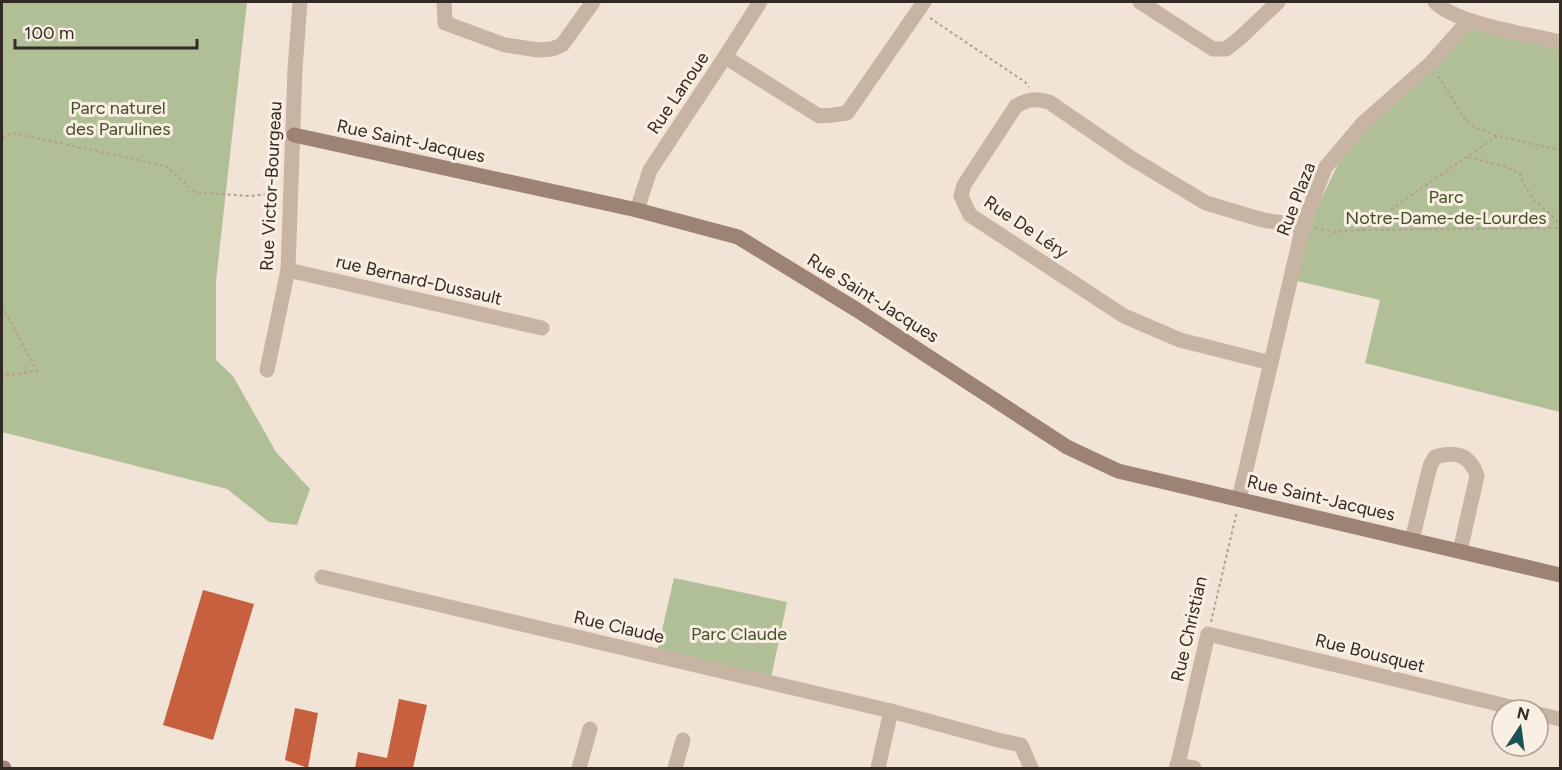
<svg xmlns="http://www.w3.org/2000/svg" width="1562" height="770" viewBox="0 0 1562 770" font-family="Figtree,sans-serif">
	<rect width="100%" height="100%" fill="#f1e4d6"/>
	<!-- green -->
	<g fill="#b1bf97">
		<path d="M2 2H247L216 281V360L233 376 276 452 310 489 297 525 269 522 227 489 2 432Z"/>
		<path d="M1468 26 1560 44V412L1365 363 1380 300 1297 281 1310 223 1347 145Z"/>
		<path d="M674 578 787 602 770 683 656 656Z"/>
	</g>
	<!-- building -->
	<g fill="#c6603e">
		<path d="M203 590 254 604 213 740 163 725Z"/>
		<path d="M399 699 427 705 413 768H355L358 752 387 758Z"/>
		<path d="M295 708 318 713 308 768 285 760Z"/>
	</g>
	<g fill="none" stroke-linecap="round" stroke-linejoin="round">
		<!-- path -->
		<g stroke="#b49e8d" stroke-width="2" stroke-dasharray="3 3" stroke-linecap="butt">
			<path d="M930 18 1025 82 1029 87"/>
			<path d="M1438 76 1463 116 1474 127 1498 136 1560 150"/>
			<path d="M2 137 13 133 166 166 195 192 249 196 278 193"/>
			<path d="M1468 157 1507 167 1520 174 1526 188 1535 201 1560 223"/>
			<path d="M1315 228 1334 232 1361 230 1560 228"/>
			<path d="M1361 230 1497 136"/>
			<path d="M2 306 37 371 2 376"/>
			<path d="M1211 622 1237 511"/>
		</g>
		<!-- street -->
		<g stroke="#c8b4a3" stroke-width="15">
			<path d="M444 2 445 23 505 45 538 50 552 49 562 45 593 2"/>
			<path d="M1140 2 1213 49H1226L1240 38 1278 2"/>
			<path d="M1435 2C1456 24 1528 34 1560 42"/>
			<path d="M725 57 819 116 833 115 847 113 924 2"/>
			<path d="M637 210 650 170 725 57 760 2"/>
			<path d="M288 270 542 328"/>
			<path d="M1271 363 1180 340 1124 316 970 215 961 196 964 185 1016 106C1028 99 1036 98 1049 102L1131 158 1206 203 1263 220 1303 226"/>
			<path d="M267 370 288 270 295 69 300 2"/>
			<path d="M1239 499 1303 226 1325 168 1363 123 1431 63 1468 21"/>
			<path d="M1412 540 1430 466 1435 457C1455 451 1470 454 1477 476L1460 551"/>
			<path d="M322 577 891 711 998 740 1021 745 1031 768"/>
			<path d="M1538 714 1560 719"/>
			<path d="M1177 765 1194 768"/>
			<path d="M579 768 590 729"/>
			<path d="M675 768 683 740"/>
			<path d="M878 768 891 711"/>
			<path d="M1177 768 1208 634 1523 710"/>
		</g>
		<!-- secondary -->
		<g stroke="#9c8374" stroke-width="15">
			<path d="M294 135 637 210 738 237 857 310 1067 447 1118 471 1560 575"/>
			<path d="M2 768H4"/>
		</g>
	</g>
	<g text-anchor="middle" stroke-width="6" stroke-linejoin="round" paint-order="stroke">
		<!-- street labels -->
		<g font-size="18" fill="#332925" stroke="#f9eee2">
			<text transform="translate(678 93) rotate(-56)" y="6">Rue Lanoue</text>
			<text transform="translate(411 141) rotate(12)" y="6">Rue Saint-Jacques</text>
			<text transform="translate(271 186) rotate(-87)" y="6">Rue Victor-Bourgeau</text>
			<text transform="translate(1296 199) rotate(-69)" y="6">Rue Plaza</text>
			<text transform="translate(1026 227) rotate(34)" y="6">Rue De Léry</text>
			<text transform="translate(419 280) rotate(13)" y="6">rue Bernard-Dussault</text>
			<text transform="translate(873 298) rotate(32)" y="6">Rue Saint-Jacques</text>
			<text transform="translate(1321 498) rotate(13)" y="6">Rue Saint-Jacques</text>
			<text transform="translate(619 627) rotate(13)" y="6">Rue Claude</text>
			<text transform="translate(1189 629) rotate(-77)" y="6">Rue Christian</text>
			<text transform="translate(1370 653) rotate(14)" y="6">Rue Bousquet</text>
		</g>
		<!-- park labels -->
		<g font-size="18" fill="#425129" stroke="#f9eee2">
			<text x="118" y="114">Parc naturel<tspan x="118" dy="21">des Parulines</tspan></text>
			<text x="1446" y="203">Parc<tspan x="1446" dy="21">Notre-Dame-de-Lourdes</tspan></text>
			<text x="739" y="640">Parc Claude</text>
		</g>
	</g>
	<!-- border -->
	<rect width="1562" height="770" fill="none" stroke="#332925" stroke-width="6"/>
	<!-- north arrow -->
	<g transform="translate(1520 728) rotate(13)"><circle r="28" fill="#f9eee2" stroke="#aa9f96" stroke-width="1.5"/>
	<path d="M0-4.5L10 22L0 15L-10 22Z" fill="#1b5054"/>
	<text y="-9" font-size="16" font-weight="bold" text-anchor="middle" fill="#332925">N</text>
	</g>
	<!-- scale -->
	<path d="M15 39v9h182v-9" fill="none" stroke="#332925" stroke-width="3"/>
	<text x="24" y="39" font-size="18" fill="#332925" stroke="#f9eee2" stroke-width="4.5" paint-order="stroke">100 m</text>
</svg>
